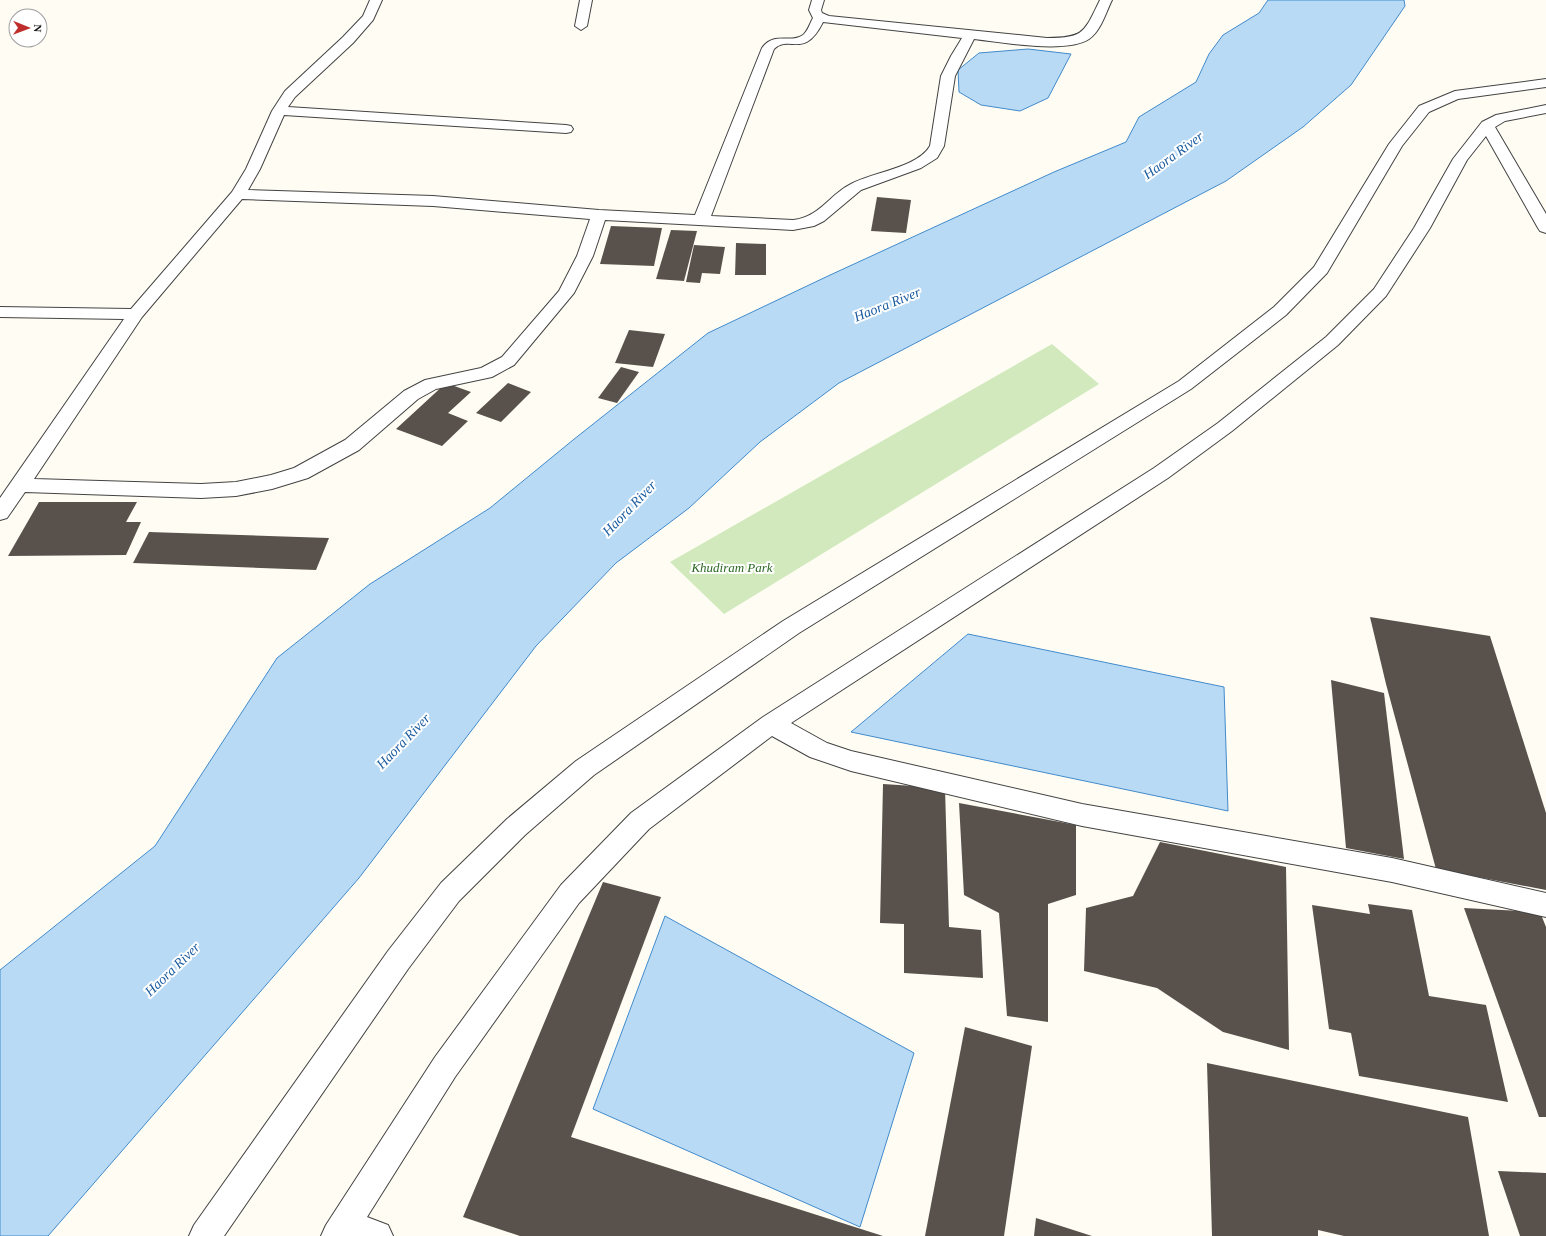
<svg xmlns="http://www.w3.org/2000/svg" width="1546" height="1236" viewBox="0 0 1546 1236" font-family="Georgia,serif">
	<rect width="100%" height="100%" fill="#fffdf3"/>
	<!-- green -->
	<path fill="#d1e9bd" d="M1052 344 1099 384 724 614 670 562Z"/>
	<!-- water -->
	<g fill="#b9daf5" stroke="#418acb">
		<path d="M1268 0H1404L1405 6 1351 85 1303 127 1226 181 839 383 760 442 689 508 616 563 536 646 359 878 48 1236H0V970L155 846 277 658 370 584 490 508 573 440 708 333 828 276 1054 172 1126 142 1139 117 1196 82 1209 54 1223 35 1259 13Z"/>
		<path d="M1028 49 1071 54 1048 98 1020 111 981 105 959 92 958 70 979 53Z"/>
		<path d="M968 634 1224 687 1228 811 851 732Z"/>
		<path d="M665 916 914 1053 860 1227 593 1109Z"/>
	</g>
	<!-- building -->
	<g fill="#59524c">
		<path d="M877 197 911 200 906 233 871 231Z"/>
		<path d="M611 226 662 228 654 266 600 264Z"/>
		<path d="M671 230 697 231 684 281 656 279Z"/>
		<path d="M736 243 766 244V275H735Z"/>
		<path d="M694 245 725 247 720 274 702 273 700 283 686 282Z"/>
		<path d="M629 330 665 334 653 367 615 363Z"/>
		<path d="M621 367 639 372 617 403 598 398Z"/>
		<path d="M446 383 471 392 448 413 468 421 442 446 396 429Z"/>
		<path d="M508 383 531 392 501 422 476 413Z"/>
		<path d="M39 502H137L126 522H141L126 555 8 556Z"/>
		<path d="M149 532 329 538 316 570 133 563Z"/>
		<path d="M1370 617 1490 636 1546 813V890L1436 869 1386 684Z"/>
		<path d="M1331 680 1384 693 1404 859 1346 848Z"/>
		<path d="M883 784 945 788 949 927 981 930 983 978 904 973V924L880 923Z"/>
		<path d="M959 803 1076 825V895L1048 904V1022L1007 1016 999 913 964 895Z"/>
		<path d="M1160 842 1286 867 1289 1050 1223 1032 1157 988 1084 971 1086 908 1133 896Z"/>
		<path d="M603 882 661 897 571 1137 883 1236H520L463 1217Z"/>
		<path d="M1368 904 1412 910 1429 996 1486 1005 1508 1102 1359 1076 1351 1033 1329 1029 1312 905 1370 914Z"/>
		<path d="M1464 908 1540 912 1546 927V1117H1539Z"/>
		<path d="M965 1027 1032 1046 1004 1236H925Z"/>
		<path d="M1207 1063 1468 1117 1489 1236H1344L1318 1230V1236H1212Z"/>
		<path d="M1498 1171 1546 1173V1236H1520Z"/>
		<path d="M1036 1218 1092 1236H1034Z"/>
	</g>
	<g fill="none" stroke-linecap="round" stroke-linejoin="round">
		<!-- minor casing -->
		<g stroke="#434343" stroke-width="2">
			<g id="minor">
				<path d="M370 0H382L373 20 353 43 295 97 288 107 566 125 571 126 573 129 571 132 566 133 284 115 260 169 248 190 433 196 599 210 695 215 762 48C774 31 791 44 803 35 808 31 810 23 813 18L809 10 812 0H824L821 10 822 13 829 16 1047 38C1085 38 1084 32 1100 0H1112C1106 12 1101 31 1089 39 1067 54 1000 42 974 39L955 76 944 146 937 158 921 168 861 190 824 221 814 226 793 230 605 220 593 256 574 293 514 365 492 377 436 389 418 399 359 450 308 478 272 489 236 496 201 498 25 492 7 518 0 520V498L124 319 0 317V307L131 309 232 192 246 169 272 111 285 91 343 37 363 16ZM823 22 962 38 951 56 941 76 930 146C917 168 873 172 851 184 829 195 820 217 793 220L711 216 774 49C790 34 804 60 823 22ZM242 199 433 206 590 219 577 256 559 291 502 357 481 368 425 380 404 391 345 440 294 468 271 475 236 482 201 484 34 479 142 317Z"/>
				<path d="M580 0H592L587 26 581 30 575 26Z"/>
				<path d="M1546 79V87L1458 99 1429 112 1402 146 1327 273 1286 315 1191 389 799 633 594 775 525 835 459 901 408 969 224 1236H189L194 1225 388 951 441 883 507 819 576 761 783 621 1179 381 1274 307 1314 267 1389 144 1419 106 1455 91Z"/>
				<path d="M1546 105V113L1505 121 1495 127 1546 214V233L1540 231 1538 228 1486 136 1467 160 1430 228 1386 296 1338 345 1232 431 1168 478 791 723 827 743 851 751 1082 804 1392 858 1546 893V917L1392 882 1082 826 851 771 810 757 772 736 649 829 579 903 455 1077 367 1217 388 1225 393 1236H321L326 1225 435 1057 561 885 631 813 763 717 1154 468 1218 423 1326 337 1374 289 1414 228 1453 159 1482 122 1496 115Z"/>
			</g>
		</g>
		<!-- minor -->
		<use href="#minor" fill="#fff" fill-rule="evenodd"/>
	</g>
	<g text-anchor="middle" stroke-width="4" stroke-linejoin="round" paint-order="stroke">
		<!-- park labels -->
		<g font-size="13" font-style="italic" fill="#2a6721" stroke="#fff">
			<text x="732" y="572">Khudiram Park</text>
		</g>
		<!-- water labels -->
		<g font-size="14" font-style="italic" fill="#1b5ca0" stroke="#fff">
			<text transform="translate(1173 155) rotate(-36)" y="5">Haora River</text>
			<text transform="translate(887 304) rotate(-22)" y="5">Haora River</text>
			<text transform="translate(629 508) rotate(-46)" y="5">Haora River</text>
			<text transform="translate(403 741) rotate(-46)" y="5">Haora River</text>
			<text transform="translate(172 969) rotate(-44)" y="5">Haora River</text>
		</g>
	</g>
	<!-- north arrow -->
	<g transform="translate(28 28) rotate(91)"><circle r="19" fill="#ffffff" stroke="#9f9f9f"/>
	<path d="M0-3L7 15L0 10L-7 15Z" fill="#be2e2a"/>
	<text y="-6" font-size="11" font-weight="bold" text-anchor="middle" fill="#101010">N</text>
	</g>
</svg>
